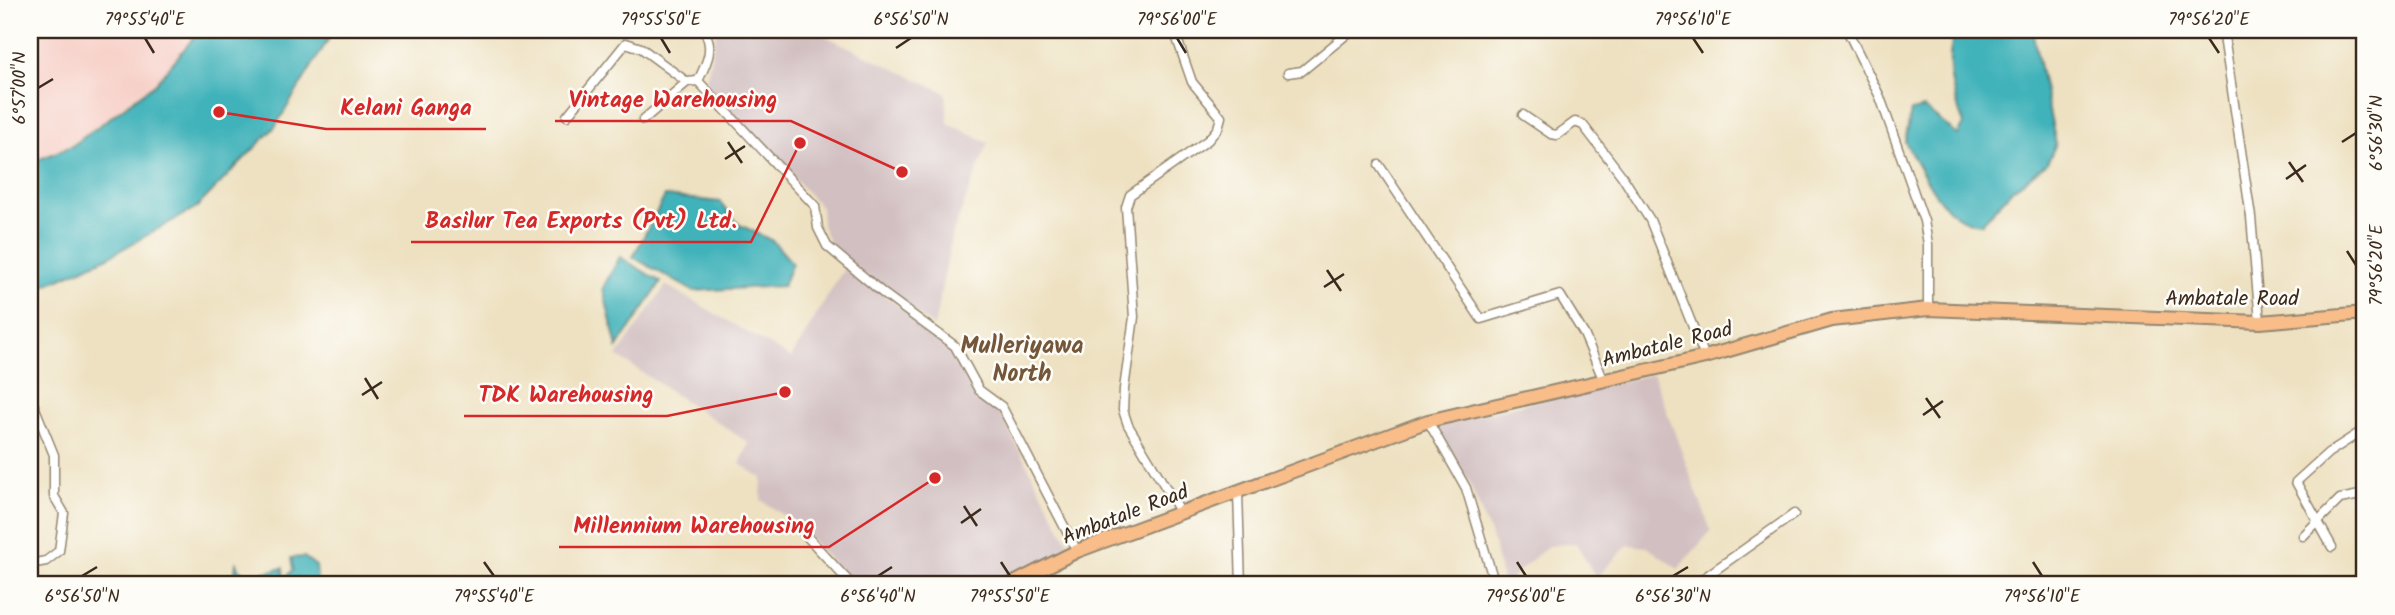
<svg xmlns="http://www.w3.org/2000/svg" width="2395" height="615" viewBox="0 0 2395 615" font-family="Kalam,sans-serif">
	<rect width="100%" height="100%" fill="#fdfcf7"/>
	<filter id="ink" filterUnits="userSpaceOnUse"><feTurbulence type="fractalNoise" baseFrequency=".0143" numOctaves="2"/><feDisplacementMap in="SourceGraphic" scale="14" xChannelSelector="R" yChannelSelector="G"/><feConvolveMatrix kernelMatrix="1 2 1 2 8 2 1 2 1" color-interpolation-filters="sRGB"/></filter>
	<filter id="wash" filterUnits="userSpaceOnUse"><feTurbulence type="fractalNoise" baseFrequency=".00686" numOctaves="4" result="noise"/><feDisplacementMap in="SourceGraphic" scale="28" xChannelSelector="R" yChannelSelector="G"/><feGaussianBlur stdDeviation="1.57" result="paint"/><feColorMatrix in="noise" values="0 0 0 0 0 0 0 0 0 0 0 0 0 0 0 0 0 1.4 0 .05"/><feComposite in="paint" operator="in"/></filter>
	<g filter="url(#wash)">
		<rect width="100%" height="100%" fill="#eee1c1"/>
		<!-- built -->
		<path fill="#f7d1c9" d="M56 30H198L155 82 71 144 30 161V47L37 39Z"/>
		<!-- industrial -->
		<g fill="#d2bfc1">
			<path d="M721 30H822L823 35 946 93 948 123 988 143 952 235 934 327 848 262 830 244 822 226 821 207 705 85 716 34Z"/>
			<path d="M846 265 951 346V354L973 392 999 411 1071 548 995 585H854L798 525 761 500 762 478 740 464 749 443 617 356 666 285 791 358Z"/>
			<path d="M1653 374 1711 531 1678 569 1647 547 1628 545 1596 578 1576 543 1548 546 1503 585 1494 544 1468 480 1449 452 1435 425Z"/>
		</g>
		<!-- water -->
		<g fill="#41b2ba" stroke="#3e6e6c" stroke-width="2">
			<path d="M200 30H334L275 127 197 207 108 257 30 292V163L72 146 156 83Z"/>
			<path d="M1957 30H2032L2056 144 2047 163 2012 190 1981 224C1941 221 1924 173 1905 142L1911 111 1924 108 1958 135 1964 124C1953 95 1942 59 1957 30Z"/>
			<path d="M665 196 720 202 738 224 773 241 792 263 783 286 693 291 633 257Z"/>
			<path d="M620 257 661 282 617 348 603 288Z"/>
			<path d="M304 557 316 566 317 577 314 585H225L235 572 236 563 245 577 283 568 284 579 293 570 291 558Z"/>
		</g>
	</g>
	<g filter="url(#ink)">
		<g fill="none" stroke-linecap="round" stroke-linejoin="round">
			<!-- street casing -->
			<g stroke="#948670" stroke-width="11">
				<g id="street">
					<path d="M1174 30 1192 82 1221 117 1218 128 1208 140 1130 195 1126 207 1134 317 1124 389 1123 410 1128 425 1181 513"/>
					<path d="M1847 30 1880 97 1924 221 1928 244V309"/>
					<path d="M2223 30 2251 217 2260 322"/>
					<path d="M1288 73 1302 71 1352 30"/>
					<path d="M698 81C706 64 716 47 703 30"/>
					<path d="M1523 115 1551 134 1557 135 1575 122 1583 125 1622 176 1650 220 1705 357"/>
					<path d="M567 116 626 43 641 48 687 82"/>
					<path d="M643 120 687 82 698 81 815 206 818 228 827 246 884 294 955 346 979 390 1002 407 1077 551"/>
					<path d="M1379 165 1481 319 1560 295 1584 334 1604 381"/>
					<path d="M30 396 54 455V496L64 513 59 551 46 561 30 564"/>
					<path d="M1428 421 1466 488 1495 585"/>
					<path d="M1238 493 1241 585"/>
					<path d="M800 529 852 585"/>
					<path d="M2303 536 2340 499 2365 494"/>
					<path d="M2332 547 2296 482 2328 453 2365 429"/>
					<path d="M1694 585 1794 514"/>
					<path d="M2348 585 2365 574"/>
				</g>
			</g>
			<!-- primary casing -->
			<g stroke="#948670" stroke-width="16">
				<path id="primary" d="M1010 585 1077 551 1428 421 1705 357 1832 320 1928 309 2260 322 2365 313"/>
			</g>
			<!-- street -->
			<use href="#street" stroke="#fff" stroke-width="8"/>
			<!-- primary -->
			<use href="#primary" stroke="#f8bd89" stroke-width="12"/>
		</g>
	</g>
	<!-- ticks -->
	<path fill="none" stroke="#3b2a1e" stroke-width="2.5" d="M145 38 154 53M661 38 670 53M1177 38 1186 53M1693 38 1703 53M2209 38 2219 53M896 48 911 38M38 88 53 79M728 142 742 163M2342 142 2356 133M725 159 745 146M2289 162 2303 182M2286 179 2306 165M2347 251 2356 265M1327 270 1341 291M1324 287 1344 274M365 378 378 399M362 395 382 382M1926 398 1940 418M1923 415 1943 401M964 506 977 526M961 523 981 509M484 562 494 576M1001 562 1010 576M1517 562 1526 576M2033 562 2042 576M82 576 97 567M878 576 892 567M1673 576 1688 567"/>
	<g text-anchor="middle" stroke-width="5" stroke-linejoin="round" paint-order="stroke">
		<!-- street labels -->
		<g font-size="21" fill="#3b2a1e" stroke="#fdfcf7">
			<text x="2232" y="305">Ambatale Road</text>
			<text transform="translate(1667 344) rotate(-14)" y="7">Ambatale Road</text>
			<text transform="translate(1125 514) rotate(-21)" y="7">Ambatale Road</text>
		</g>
		<!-- quarter labels -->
		<g font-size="24" font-weight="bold" fill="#74573a" stroke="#fdfcf7">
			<text x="1022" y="353">Mulleriyawa<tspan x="1022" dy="28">North</tspan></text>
		</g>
	</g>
	<!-- callouts -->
	<path fill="none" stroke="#d62828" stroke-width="2.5" d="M902 172L791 121H555M219 112L326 129H486M800 143L751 242H411M785 392L667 416H464M935 478L829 547H559"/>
	<g fill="#d62828" stroke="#fdfcf7" stroke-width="2.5">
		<circle cx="902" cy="172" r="7"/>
		<circle cx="219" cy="112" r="7"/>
		<circle cx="800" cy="143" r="7"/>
		<circle cx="785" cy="392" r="7"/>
		<circle cx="935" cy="478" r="7"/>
	</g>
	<g font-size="23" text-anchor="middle" font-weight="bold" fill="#d62828" stroke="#fdfcf7" stroke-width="5" stroke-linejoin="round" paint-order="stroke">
		<text x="673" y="107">Vintage Warehousing</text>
		<text x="406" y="115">Kelani Ganga</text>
		<text x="581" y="228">Basilur Tea Exports (Pvt) Ltd.</text>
		<text x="566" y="402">TDK Warehousing</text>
		<text x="694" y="533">Millennium Warehousing</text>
	</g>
	<!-- margin -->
	<rect width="2395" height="615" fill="none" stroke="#fdfcf7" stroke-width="77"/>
	<rect x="38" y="38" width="2318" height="538" fill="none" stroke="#3b2a1e" stroke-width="2.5"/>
	<g font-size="18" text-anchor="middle" fill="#3b2a1e">
		<text x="145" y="25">79°55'40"E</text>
		<text x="661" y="25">79°55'50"E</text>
		<text x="911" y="25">6°56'50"N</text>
		<text x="1177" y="25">79°56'00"E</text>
		<text x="1693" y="25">79°56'10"E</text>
		<text x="2209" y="25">79°56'20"E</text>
		<text transform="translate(19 88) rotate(-90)" y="6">6°57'00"N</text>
		<text transform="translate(2376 133) rotate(-90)" y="6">6°56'30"N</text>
		<text transform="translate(2376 265) rotate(-90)" y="6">79°56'20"E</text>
		<text x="82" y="602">6°56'50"N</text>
		<text x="494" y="602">79°55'40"E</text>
		<text x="878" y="602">6°56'40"N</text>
		<text x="1010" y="602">79°55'50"E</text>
		<text x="1526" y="602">79°56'00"E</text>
		<text x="1673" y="602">6°56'30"N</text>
		<text x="2042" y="602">79°56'10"E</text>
	</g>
</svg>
